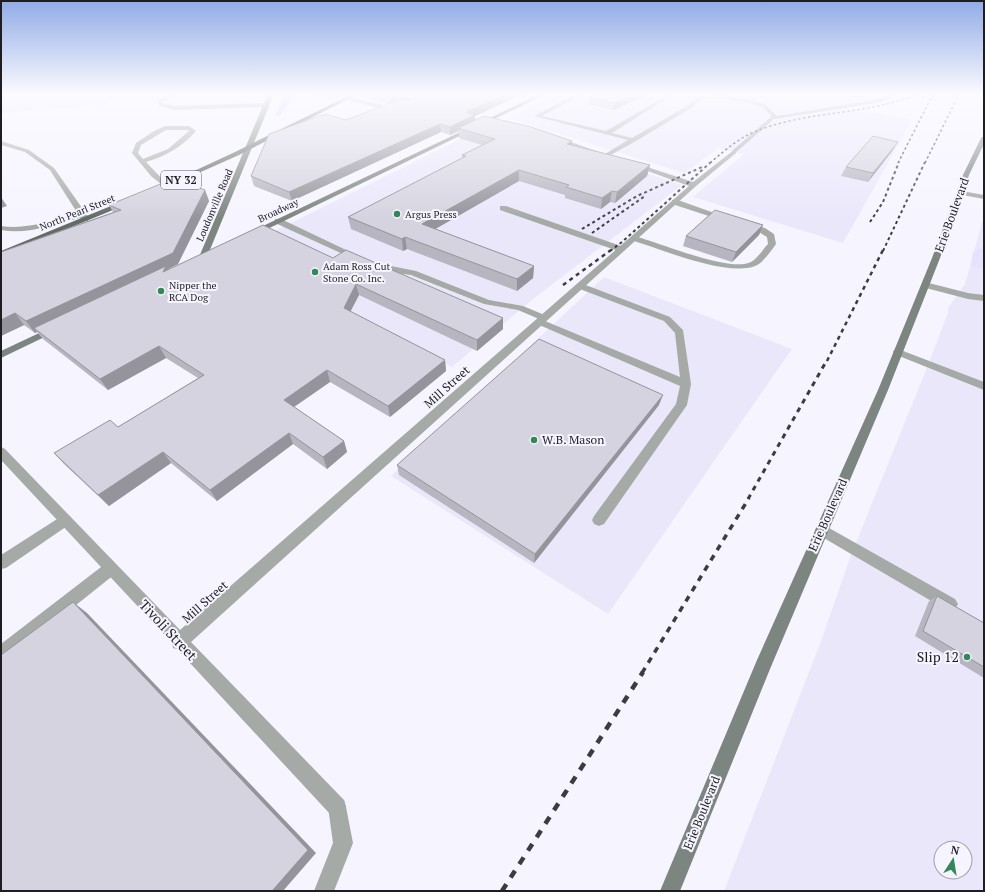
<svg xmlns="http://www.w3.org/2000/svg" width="985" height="892" viewBox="0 0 985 892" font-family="'PT Serif',serif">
	<rect width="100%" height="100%" fill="#f6f5ff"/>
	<!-- built -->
	<g fill="#eae7fb" fill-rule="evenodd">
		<path d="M1 94H140L111 100 107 104 1 113Z"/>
		<path d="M558 94H909L886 102 847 109 912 120 843 243 693 197 744 154 719 148 684 173 508 118Z"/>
		<path d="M493 123 682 185 532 300 452 367 226 255Z"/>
		<path d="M983 219 984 891H724L821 641 851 555 926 370 948 313V308L965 284ZM941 848H965V872H941Z"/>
		<path d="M604 277 792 349 608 614 391 476Z"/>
	</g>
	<!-- green -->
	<path fill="#e6e2fe" d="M984 246V270L971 266 973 252Z"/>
	<!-- forest -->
	<path fill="#c9bef7" d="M284 94H296L279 116 276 115Z"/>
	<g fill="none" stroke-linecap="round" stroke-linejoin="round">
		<!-- lane -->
		<g fill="#a5aaa6" fill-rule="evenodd">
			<path d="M168 94H179L163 102 164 104 175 106 267 103 270 105 267 107 175 110 160 106 157 101Z"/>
			<path d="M395 94H402L422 102 417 103Z"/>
			<path d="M577 94H583L542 116 606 131 669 94H674L612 133 632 138 687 106 697 98 705 96 722 95 752 100 766 105 777 116C805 111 834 107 862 102 872 100 890 93 898 94L881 102 774 119 734 154 732 153V151L772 116 762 107 750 103 722 99H705L701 100 691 108 636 141 607 157 605 156V154L628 140 534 116Z"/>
			<path d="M347 96 383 105H398L401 107C390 114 358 102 345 99L344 98Z"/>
			<path d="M165 126H189L196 131C182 147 166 156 146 162L168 185 169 186 166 188 151 176 132 153 136 143 154 131ZM166 130H188L189 131 168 149 143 159 138 153 141 145Z"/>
			<path d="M1 141 29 150 54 168 87 215 89 219 88 221H82L80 218C55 224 28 235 1 230V226C27 230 53 220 78 214L50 170 25 152 1 145Z"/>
			<path d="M957 190 984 195V199L957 194Z"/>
			<path d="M672 200H678L731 219 727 221H724L672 204Z"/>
			<path d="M500 206H506L624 247 625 249 621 251H618L500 210Z"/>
			<path d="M275 219H281L363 258 362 260H356L275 223Z"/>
			<path d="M744 223H747L765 228 774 234 776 244C771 251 763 263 755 266 726 277 661 249 631 240L630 238 634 236C658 242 730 273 751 262 758 258 763 249 768 244L767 237 759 232 744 227Z"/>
			<path d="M376 263 416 271 489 300 523 306 547 316 549 318 545 321 680 377 675 333 664 321 577 288 576 286 577 284H583L670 317 683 330 691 384 687 405 604 524 599 526 594 524 592 520 594 516 676 404 680 386 537 324 535 322 539 319 518 310 484 304 411 275 381 271 372 266Z"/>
			<path d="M925 282 968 293 984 295V301L968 299 922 287 921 285Z"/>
			<path d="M898 349 984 382V390L894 354 893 352 894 350Z"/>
			<path d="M65 514 70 516 72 520 70 524 6 568 1 569V555Z"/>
			<path d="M822 524 955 599 958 604 955 609 950 611 945 609 817 534 815 530 817 526Z"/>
			<path d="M110 562 115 564 117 569 115 574 7 660 1 662V644L105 564Z"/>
			<path d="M337 798 344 800 346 807 353 843 334 891H314L333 843 328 807 330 800Z"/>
		</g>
		<!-- street -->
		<g fill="#a5aaa6" fill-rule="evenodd">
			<path d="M555 138H559L611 156 606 157 555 140Z"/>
			<path d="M734 150 736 151V153L696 186 191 642 344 800 346 807 344 814 337 816 330 814 177 649 173 648 172 643 1 460V447L5 449 180 630 689 186 631 165V163H635L693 182Z"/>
		</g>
		<!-- secondary -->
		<g fill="#7d8580" fill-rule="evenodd">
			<path d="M268 94H274L207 257 203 260 200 259 199 257Z"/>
			<path d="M540 94H546L255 235H252L248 233Z"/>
			<path d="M984 136V144L969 175 940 258 888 390 770 669 680 891H660L757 660 878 390 932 258 963 175 981 138Z"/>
			<path d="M54 326 57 327 59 329 57 331 1 358V351Z"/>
		</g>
		<!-- primary -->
		<g fill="#626b65" fill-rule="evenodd">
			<path d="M352 94H358L239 155 167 187 162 186 235 152Z"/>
			<path d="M123 201H126L130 203 1 256V251Z"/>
		</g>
		<!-- rail-far5 -->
		<g stroke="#3c3c40" stroke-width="1.5" stroke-dasharray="2.5 2.5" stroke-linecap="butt">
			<path d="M710 163C723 152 736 140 752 133 791 116 832 115 873 107 889 104 904 99 920 94"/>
			<path d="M898 163 933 94"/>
			<path d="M925 163 959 94"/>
		</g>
		<!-- rail-far4 -->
		<g stroke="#3c3c40" stroke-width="2" stroke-dasharray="3 3" stroke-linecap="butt">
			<path d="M870 222 883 202 899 162"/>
			<path d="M582 229 637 196 702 167"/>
			<path d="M592 233 645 196"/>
			<path d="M610 251 622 242 711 162"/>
			<path d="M883 251 925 162"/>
		</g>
		<!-- rail-far3 -->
		<g stroke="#3c3c40" stroke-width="2.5" stroke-dasharray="4 4" stroke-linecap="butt">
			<path d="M563 285 611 250"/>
			<path d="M827 361 883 250"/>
		</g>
		<!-- rail-far2 -->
		<path stroke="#3c3c40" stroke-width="3" stroke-dasharray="5 5" stroke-linecap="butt" d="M748 499 827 360"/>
		<!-- rail-far1 -->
		<path stroke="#3c3c40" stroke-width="3.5" stroke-dasharray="6 6" stroke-linecap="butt" d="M642 673 749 498"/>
		<!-- rail -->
		<path stroke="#3c3c40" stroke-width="4.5" stroke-dasharray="8 8" stroke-linecap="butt" d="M502 891 643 672"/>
	</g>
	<!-- wall -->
	<g fill="#b7b5c0" fill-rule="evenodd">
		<path d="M313 94H341L332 99Z"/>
		<path d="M358 94H523L475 116V120L572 141V146L650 165 647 176 615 203 610 202 601 209 565 198V195L519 181 435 229 534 266 533 278 517 291 407 249 403 251 351 229 348 217 462 158V155L482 145 459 138V131L450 135 441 132 292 201 254 186 251 176 346 120 389 104 358 96ZM407 94 416 98 408 100Z"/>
		<path d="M594 94H648L614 110 588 104 589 97Z"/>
		<path d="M809 94H819L817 95Z"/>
		<path d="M893 150 868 182 841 176 846 167Z"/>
		<path d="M205 190 209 201 178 264 168 269 169 270 333 258 503 318V329L477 351 359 295 350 312 445 360 446 371 390 417 330 382 294 407 344 441 347 452 327 469 293 444 217 501 171 463 109 506 64 464 54 453 118 427 198 378 166 358 108 390 43 339 37 332 35 333 24 325 1 336V252L113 212 109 205Z"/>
		<path d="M763 225 759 235 732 262 683 246 686 236Z"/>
		<path d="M659 405 534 563 399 475 397 465Z"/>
		<path d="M937 596 984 623V678L915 636 929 601Z"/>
	</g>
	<!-- shaded-wall -->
	<g fill="#95949c">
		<path d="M331 94H341L332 99Z"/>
		<path d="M407 94 408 101 391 104 390 97Z"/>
		<path d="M418 94H431L418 98Z"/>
		<path d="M507 94H523L475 116V123L458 128 459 131 450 135V127L466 112Z"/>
		<path d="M635 94H648L614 110 615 103Z"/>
		<path d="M440 124 441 132 292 201 289 192Z"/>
		<path d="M572 141 571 152 567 144Z"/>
		<path d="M898 142 893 150 868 182 873 173Z"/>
		<path d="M650 165 647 176 615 203 617 192Z"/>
		<path d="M519 170V181L423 236 422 224Z"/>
		<path d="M205 190 209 201 178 264 168 269 172 277 34 328 37 332 35 333 26 321Z"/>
		<path d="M612 191 610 202 601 209 602 198Z"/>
		<path d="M1 197 7 206 1 208Z"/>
		<path d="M763 225 759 235 732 262 736 252Z"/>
		<path d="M405 237 407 249 403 251 402 239Z"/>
		<path d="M534 266 533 278 517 291V279Z"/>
		<path d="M356 284 359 295 346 320 344 308Z"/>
		<path d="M15 313 24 325 1 336V320Z"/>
		<path d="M503 318V329L477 351V340Z"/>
		<path d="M159 346 166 358 108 390 100 379Z"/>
		<path d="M445 360 446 371 390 417 388 406Z"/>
		<path d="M327 370 330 382 288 411 284 400Z"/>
		<path d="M663 395 659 405 534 563 535 554Z"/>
		<path d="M289 433 293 444 217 501 210 490Z"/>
		<path d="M344 441 347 452 327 469 323 457Z"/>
		<path d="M163 452 171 463 109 506 98 495Z"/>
		<path d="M73 602 87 613 316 853 283 891H272Z"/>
	</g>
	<!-- building -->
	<g fill="#d5d3df" stroke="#95949c">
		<path d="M379 94H406L390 97Z"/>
		<path d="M426 94H507L466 112 475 115 450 127 440 124 289 192 251 176 269 134 325 114 346 120 390 103 412 99Z"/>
		<path d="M594 94H635L615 103 589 97Z"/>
		<path d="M484 116 531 127 572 141 567 144 650 165 617 192 612 191 602 198 566 187 569 185 519 170 422 224 534 266 517 279 405 237 402 239 348 217 466 156 462 155 495 139 458 128Z"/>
		<path d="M873 136 898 142 873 173 846 167Z"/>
		<path d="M175 178 205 190 173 253 26 321 15 313 1 320V252L121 210 109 205Z"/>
		<path d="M715 210 763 225 736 252 686 236Z"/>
		<path d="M263 225 333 258 346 250 503 318 477 340 356 284 344 308 445 360 388 406 327 370 284 400 344 441 323 457 289 433 210 490 163 452 98 495 54 453 110 420 118 427 204 375 159 346 100 379 34 328 166 266 163 272Z"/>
		<path d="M539 339 663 395 535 554 397 465Z"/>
		<path d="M937 596 984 623V667L923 631Z"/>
		<path d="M73 602 308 850 272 891H1V655Z"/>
	</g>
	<!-- sky -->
	<linearGradient id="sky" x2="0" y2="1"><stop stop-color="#90abe6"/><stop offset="0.43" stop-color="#fbfaff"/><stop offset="1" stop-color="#fbfaff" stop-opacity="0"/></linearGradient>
	<rect width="985" height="219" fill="url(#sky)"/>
	<!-- markers -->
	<g fill="#348759" stroke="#f6f5ff" stroke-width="1.5">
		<circle cx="397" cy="214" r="4"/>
		<circle cx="315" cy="272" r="4"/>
		<circle cx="161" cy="291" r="4"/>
		<circle cx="534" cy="440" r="4"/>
		<circle cx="967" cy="657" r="4"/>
	</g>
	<g text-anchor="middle" stroke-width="4" stroke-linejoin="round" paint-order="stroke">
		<!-- far-street labels -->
		<g font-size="10" fill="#1e1e22" stroke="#f6f5ff">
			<text transform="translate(214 205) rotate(-67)" y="4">Loudonville Road</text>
			<text transform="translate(278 210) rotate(-25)" y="4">Broadway</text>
			<text transform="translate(77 212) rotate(-22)" y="4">North Pearl Street</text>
		</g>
		<!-- far-poi labels -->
		<g font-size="10" fill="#1e1e22" stroke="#f6f5ff" text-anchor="start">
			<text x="405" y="218">Argus Press</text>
			<text x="323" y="270">Adam Ross Cut<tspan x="323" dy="12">Stone Co. Inc.</tspan></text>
			<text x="169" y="289">Nipper the<tspan x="169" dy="12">RCA Dog</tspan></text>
		</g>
		<!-- shield labels -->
		<rect fill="#f6f5ff" stroke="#5f5e64" stroke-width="1" x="161" y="171" width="40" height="18" rx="3"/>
		<g font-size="11" font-weight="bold" fill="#1e1e22">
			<text x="181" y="184">NY 32</text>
		</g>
		<!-- street labels -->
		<g font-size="12" fill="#1e1e22" stroke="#f6f5ff">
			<text transform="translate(952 215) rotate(-70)" y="4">Erie Boulevard</text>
			<text transform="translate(447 387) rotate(-42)" y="4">Mill Street</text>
			<text transform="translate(828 515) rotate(-66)" y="4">Erie Boulevard</text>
			<text transform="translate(205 602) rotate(-42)" y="4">Mill Street</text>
			<text transform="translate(702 813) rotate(-68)" y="4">Erie Boulevard</text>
		</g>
		<!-- poi labels -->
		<g font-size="12" fill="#1e1e22" stroke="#f6f5ff" text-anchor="start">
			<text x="542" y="444">W.B. Mason</text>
		</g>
		<!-- near-street labels -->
		<g font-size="14" fill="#1e1e22" stroke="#f6f5ff">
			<text transform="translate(168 630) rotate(47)" y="5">Tivoli Street</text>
		</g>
		<!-- near-poi labels -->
		<g font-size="14" fill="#1e1e22" stroke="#f6f5ff" text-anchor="end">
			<text x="959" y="662">Slip 12</text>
		</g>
	</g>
	<!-- border -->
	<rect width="985" height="892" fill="none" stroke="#1e1e22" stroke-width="4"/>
	<!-- north arrow -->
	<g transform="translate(953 860) rotate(12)"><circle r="19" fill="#f6f5ff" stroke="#a09fa7"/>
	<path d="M0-3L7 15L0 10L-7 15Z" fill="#348759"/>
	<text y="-6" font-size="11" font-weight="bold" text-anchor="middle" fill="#1e1e22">N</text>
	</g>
</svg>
